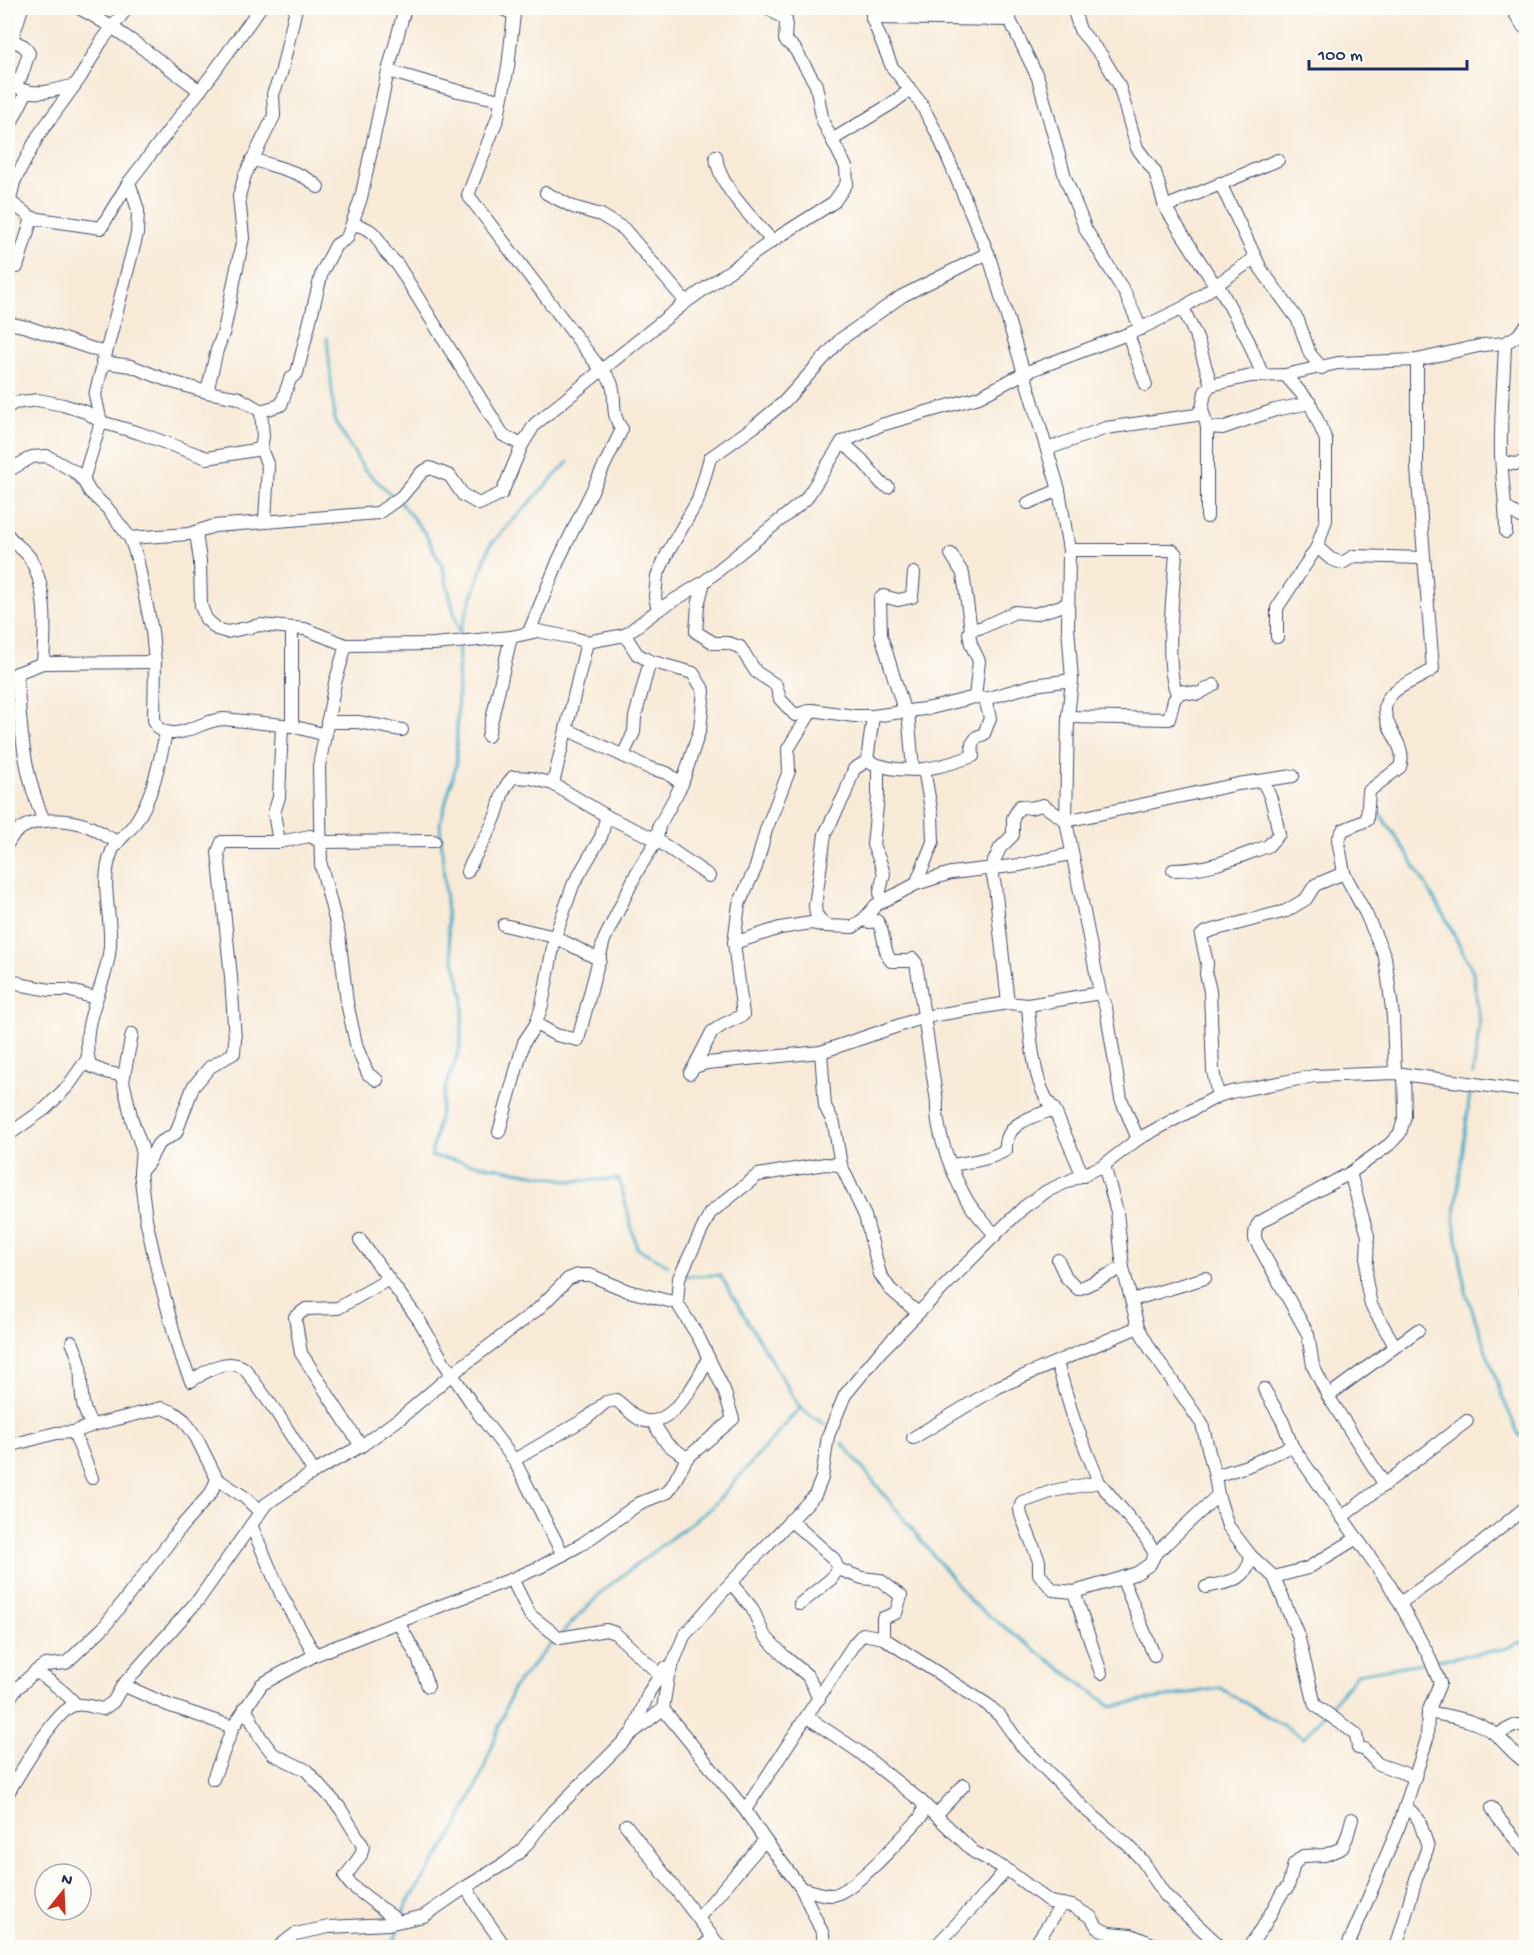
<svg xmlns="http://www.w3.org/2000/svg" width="1534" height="1955" viewBox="0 0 1534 1955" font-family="'Gochi Hand',sans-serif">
	<rect width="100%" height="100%" fill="#fdfcf7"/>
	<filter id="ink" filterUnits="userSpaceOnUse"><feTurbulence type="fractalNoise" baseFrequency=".0167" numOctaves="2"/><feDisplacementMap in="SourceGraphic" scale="12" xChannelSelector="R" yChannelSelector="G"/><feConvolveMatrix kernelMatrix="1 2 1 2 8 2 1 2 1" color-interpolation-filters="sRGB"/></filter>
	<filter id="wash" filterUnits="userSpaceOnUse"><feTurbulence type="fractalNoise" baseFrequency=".008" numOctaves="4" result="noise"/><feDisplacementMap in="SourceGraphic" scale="24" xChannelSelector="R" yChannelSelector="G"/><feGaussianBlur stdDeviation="1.35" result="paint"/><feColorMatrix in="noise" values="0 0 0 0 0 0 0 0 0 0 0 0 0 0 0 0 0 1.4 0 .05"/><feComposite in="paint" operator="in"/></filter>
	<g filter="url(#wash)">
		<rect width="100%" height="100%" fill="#f8ead7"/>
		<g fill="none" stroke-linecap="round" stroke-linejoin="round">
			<!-- stream -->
			<g stroke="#46abc6" stroke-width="3">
				<path d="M327 338 335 422 364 469 394 497"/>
				<path d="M399 501 425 533 443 568 459 632"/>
				<path d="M459 640V634L490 545 568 462"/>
				<path d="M459 646 456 766 440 823 449 941 464 998 460 1047 445 1089 431 1156 572 1181 619 1179 637 1248 668 1265"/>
				<path d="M1380 814 1403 847 1446 919 1473 972 1480 1023 1473 1074"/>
				<path d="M1470 1093 1454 1221 1466 1292 1501 1394 1519 1435 1526 1437"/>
				<path d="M684 1275 687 1276 720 1275 800 1408 824 1424"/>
				<path d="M843 1444 972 1603 1111 1706 1220 1688 1304 1738 1324 1714"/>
				<path d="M562 1633 607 1587 712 1507 800 1408"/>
				<path d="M1436 1660 1504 1649 1526 1640"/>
				<path d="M1328 1709 1357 1674 1426 1662"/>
				<path d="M402 1917 406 1905 454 1833 480 1779 513 1688 555 1639"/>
				<path d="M392 1948 399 1926"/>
			</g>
		</g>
	</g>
	<g filter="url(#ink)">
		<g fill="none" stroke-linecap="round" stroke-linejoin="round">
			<!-- street casing -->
			<g stroke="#3c4b70" stroke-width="14">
				<g id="street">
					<path d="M79 8C122 31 160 61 200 91"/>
					<path d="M500 8 514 14 508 67 498 117 468 195 602 371C623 387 606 410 622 429L559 559 529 632"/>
					<path d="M872 8V18L892 67 920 102 939 137 988 253 1059 490 1069 550 1068 627 1072 680 1068 717 1066 821 1100 993 1106 1008 1121 1099 1138 1139"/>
					<path d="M1004 8 1038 78 1065 177 1086 230 1125 293 1141 329"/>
					<path d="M1073 8 1080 30 1102 56 1119 85 1137 148 1155 172 1165 207 1215 285"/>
					<path d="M872 18 1010 20"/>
					<path d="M8 38 24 46 29 53 21 77 12 84"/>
					<path d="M12 40 22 8"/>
					<path d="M388 71 458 91 501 100"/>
					<path d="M8 85C15 84 19 89 26 91 41 95 60 89 75 85"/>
					<path d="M8 129 27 91"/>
					<path d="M832 140 891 104 910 90"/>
					<path d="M716 156C718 186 753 218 772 241"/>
					<path d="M252 159C274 167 302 171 318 187"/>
					<path d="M1220 183 1261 269 1298 320 1310 354 1322 368"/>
					<path d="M546 193 573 207 601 215 624 229 686 302"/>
					<path d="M8 200 32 218 101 228 129 182 211 76 260 8"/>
					<path d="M10 200 14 182 38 136 80 78 101 42 127 8"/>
					<path d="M1165 207 1278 160"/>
					<path d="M353 220 356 225C378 230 376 239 387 254 390 257 394 261 397 264L503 435 522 445"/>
					<path d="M8 267H17L32 218"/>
					<path d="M1217 283 1248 340 1263 376"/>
					<path d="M1183 308 1198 341 1211 385"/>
					<path d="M8 323 27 327 105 353"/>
					<path d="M1128 334 1146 385"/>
					<path d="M1505 343C1504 380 1500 417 1501 454 1502 481 1506 506 1506 532"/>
					<path d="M102 362 131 366 169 381 207 392 239 398 261 411"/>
					<path d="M207 392 217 350 224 331 243 238 239 196 245 175 274 116 273 94 281 74 296 8"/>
					<path d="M8 407 14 403 38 400 63 405 86 412 101 422 139 433 207 458 261 449"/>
					<path d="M1202 409 1207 427 1222 428 1275 410 1310 403"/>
					<path d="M842 442 862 460 882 484 888 487"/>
					<path d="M1047 449 1106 428 1196 415 1202 409 1205 392 1211 385 1251 376 1285 375 1338 363 1417 360 1483 345 1505 343 1517 336 1526 326"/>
					<path d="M1502 462 1515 464 1526 462"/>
					<path d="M8 471 32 457 47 456 75 472 83 480 90 492 108 509 130 538 137 558 152 631 155 662 154 720 158 728C180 743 201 719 224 719L292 726 326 735"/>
					<path d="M83 480 101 422 95 395 137 234 138 210 129 182"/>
					<path d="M1028 503 1059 490"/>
					<path d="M1506 508 1526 520"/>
					<path d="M1207 517V427"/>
					<path d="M265 522 268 466 261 449 263 436 261 411 281 405 290 379 297 373 322 272 336 245 347 238 361 198 388 71 405 8"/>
					<path d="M196 533 200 561 201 606 206 619 217 629 227 632 260 625 305 629 346 645 434 644 511 637 538 631 574 638 587 642 625 635 658 610 704 582 806 499 842 442 881 425 979 397 1024 373 1133 332 1183 308 1252 260 1256 259"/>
					<path d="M8 535C14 544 24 549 30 558 48 589 45 629 43 663"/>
					<path d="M130 538 189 534 214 526 378 513 401 497 422 472 430 468 450 476 463 495 479 504 502 493 522 445 535 424 686 302 772 241 834 202 847 183 846 167 823 122 816 85 795 49 785 40 786 20 768 8"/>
					<path d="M1317 547 1331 559 1342 563 1354 556 1423 558"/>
					<path d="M1069 550H1172L1176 554C1174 584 1163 670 1178 695"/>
					<path d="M951 554 963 574 971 630 969 633 971 644 979 661 975 697"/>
					<path d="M704 582 698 605 696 632 714 643H728L740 647 756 672 776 685 780 699 795 715 812 710 854 716H873L931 708 975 697 985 699 1034 685 1072 680"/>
					<path d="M658 610 655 597 657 576 668 552 698 500 710 458 755 426 784 402 841 339 902 296 988 253"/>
					<path d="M292 628V726"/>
					<path d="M971 630 983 627 1015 612 1035 614 1068 604"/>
					<path d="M1277 637V608L1317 547 1326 520V440L1310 403 1285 375"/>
					<path d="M346 645 335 683 319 766 321 865 339 935 347 1003 357 1048 368 1074 377 1080"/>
					<path d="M17 673C20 725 23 773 44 821"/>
					<path d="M8 681 17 673 43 663 155 662"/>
					<path d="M904 710 881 635 880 599 883 596 898 600 912 597 914 573"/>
					<path d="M908 711 913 770"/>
					<path d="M1068 717 1169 719 1174 700 1180 691 1198 694 1214 685"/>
					<path d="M327 722H358L402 730"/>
					<path d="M566 729 649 768 667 773 682 784"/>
					<path d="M488 736 511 637"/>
					<path d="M623 755 634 732 635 717 650 661"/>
					<path d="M867 761C905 777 936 769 973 756L972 744 977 737 984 734 990 718 985 699"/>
					<path d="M878 766V796L873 845 880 861 884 874 880 891 881 902"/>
					<path d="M553 784 587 642"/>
					<path d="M279 842 274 813 279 797 282 725"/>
					<path d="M8 843C21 816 62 817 88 826 98 830 108 838 118 842"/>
					<path d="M1173 870C1209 870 1235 858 1268 846L1279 834C1275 815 1273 797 1262 781"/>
					<path d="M467 872C475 854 487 838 494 820 501 805 500 790 513 777L531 778 553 784 610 818 657 840 709 876"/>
					<path d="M916 884 933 842 932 815 924 769"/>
					<path d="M864 919 869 922 877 921C886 933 882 950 891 961H909L913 959 916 963 937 1102C935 1132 953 1176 968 1202 975 1213 986 1224 995 1235"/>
					<path d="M504 925 555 937 600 960"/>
					<path d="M825 926 816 914 815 906 825 834 845 794 854 769 867 761 873 716"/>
					<path d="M734 943 780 928 811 923 825 926 853 927 864 919 876 905 916 884 951 873 1020 865 1071 854"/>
					<path d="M8 978 23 985 50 990H68L95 998"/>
					<path d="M1008 1003 995 886 991 868 1000 848 1013 835V818L1020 806 1030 808 1043 805 1066 821 1238 784 1293 776"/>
					<path d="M1028 1005C1030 1033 1033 1088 1054 1109L1083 1176"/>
					<path d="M536 1024 556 1035 578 1040 604 940 638 870 657 840 659 826 682 784 700 729 704 691 693 673 650 661 637 654 625 635"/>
					<path d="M132 1034 123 1081 132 1120 142 1148 140 1172 146 1219 157 1269 179 1352 191 1381C207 1371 227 1356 245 1369L277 1413 314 1472"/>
					<path d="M821 1052 825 1106 834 1124 841 1165 865 1216 880 1274 890 1289 918 1313"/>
					<path d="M694 1067 712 1032 724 1024 743 1015 734 943 739 904 756 867 766 830 789 771 788 749 812 710"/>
					<path d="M690 1073 694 1067 707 1063 821 1052 924 1017 1008 1003 1028 1005 1100 993"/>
					<path d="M1395 1073 1393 1016 1385 957 1366 914 1344 873 1338 840 1343 830 1367 820 1369 791 1400 767C1408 746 1385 731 1385 710 1384 687 1419 681 1433 669L1417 468V360"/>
					<path d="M124 1076 105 1072 90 1066C78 1021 107 988 110 946 112 914 99 883 112 851 117 840 128 833 135 823 153 797 159 763 166 733"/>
					<path d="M1218 1096 1213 1070 1210 991 1206 974 1207 963 1201 936 1204 933 1213 930 1286 911 1306 899 1315 885 1344 873"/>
					<path d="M499 1132 524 1042 536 1024 542 1005 555 937 573 885 601 837 605 822 610 818"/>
					<path d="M8 1135 46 1108 68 1086 88 1058"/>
					<path d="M951 1165C969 1162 989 1160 1006 1150 1004 1123 1032 1117 1054 1109"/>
					<path d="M1104 1165 1117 1212 1123 1268 1138 1327 1151 1350 1202 1424 1215 1476 1218 1495 1228 1526 1251 1556 1274 1577 1298 1635 1315 1705 1356 1734 1358 1748 1364 1749 1378 1764 1415 1777"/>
					<path d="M140 1172 148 1163 158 1144 176 1133 193 1087 210 1067 234 1053 235 1040 231 977 218 852 222 842H279L310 836 321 842 434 841"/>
					<path d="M1350 1173 1368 1236 1366 1280 1371 1305 1395 1346"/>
					<path d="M360 1240 419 1320 443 1361 479 1414 514 1460 563 1555"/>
					<path d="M1058 1260 1066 1277 1078 1289C1094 1283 1108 1274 1123 1268"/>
					<path d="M1526 1277V1290"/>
					<path d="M1132 1300 1205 1278"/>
					<path d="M1057 1363 1074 1420 1099 1482 1145 1537 1155 1554 1150 1564 1137 1573 1122 1578 1074 1592 1053 1590 1039 1574V1561L1021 1515 1020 1509 1022 1502 1053 1491 1099 1482"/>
					<path d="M1264 1389 1283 1422 1292 1446"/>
					<path d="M1328 1396 1418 1330"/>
					<path d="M652 1421 667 1444 687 1458"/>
					<path d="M93 1425 162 1408 173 1412 184 1420 196 1437 217 1479 243 1496 260 1512"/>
					<path d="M74 1432 92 1478"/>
					<path d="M913 1438 998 1387 1138 1327"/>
					<path d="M8 1446 56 1433 74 1432 93 1425C79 1410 82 1384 80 1365 79 1357 75 1349 72 1342"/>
					<path d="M361 1446 301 1353 295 1317 306 1309 338 1308 389 1279"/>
					<path d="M514 1460 587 1418 606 1402 616 1400C625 1406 635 1420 646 1421 673 1425 699 1379 708 1358"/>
					<path d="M1215 1476 1247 1466 1292 1446 1389 1584 1428 1654 1440 1683 1428 1712 1427 1739 1399 1826 1347 1948"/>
					<path d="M1385 1485 1328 1396 1313 1366 1308 1334 1255 1239C1255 1232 1255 1227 1260 1222L1350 1173 1390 1144 1400 1133 1405 1116 1404 1074"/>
					<path d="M1342 1517 1467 1421"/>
					<path d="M790 1520 834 1559 838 1569 831 1579 800 1604"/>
					<path d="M251 1525 282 1596 315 1655"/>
					<path d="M1155 1554 1218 1495"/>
					<path d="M838 1569 862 1578 880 1580 901 1596 896 1613 883 1618V1638"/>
					<path d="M1274 1577 1308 1568 1357 1538"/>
					<path d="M1122 1578 1154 1655"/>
					<path d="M512 1579 530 1615 560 1638 606 1630 615 1633 659 1674"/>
					<path d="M731 1583 752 1608 764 1635 784 1656 808 1676 819 1699"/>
					<path d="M1206 1587C1228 1582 1247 1582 1251 1556"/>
					<path d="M1074 1592 1101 1673"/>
					<path d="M1400 1603 1460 1561 1526 1507"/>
					<path d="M398 1622 417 1656 428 1686"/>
					<path d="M35 1672C45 1676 70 1696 76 1705"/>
					<path d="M123 1685 168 1705 233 1727"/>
					<path d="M8 1701 15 1690 35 1672 45 1665 66 1663 104 1627 181 1527 211 1493 217 1479"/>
					<path d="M245 1707 260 1737 273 1754 306 1770 340 1808 363 1846 361 1855 345 1877 351 1885 398 1921"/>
					<path d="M663 1709 745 1810 765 1840 801 1888 823 1934 824 1948"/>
					<path d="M1428 1712C1452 1717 1475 1719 1495 1734 1506 1743 1513 1755 1526 1762"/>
					<path d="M807 1717 858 1751 921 1801 974 1852 1006 1869 1050 1902 1072 1906 1091 1917 1098 1928 1109 1933 1131 1935 1162 1948"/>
					<path d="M633 1732 649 1692 665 1668"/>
					<path d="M1496 1735 1516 1725H1526"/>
					<path d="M213 1779 233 1727 262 1684 315 1655 398 1622 512 1579 540 1567 582 1544 640 1503 668 1492 672 1486 687 1458 733 1419 724 1390 699 1338 677 1303 679 1278 710 1213 758 1175 825 1164 841 1165"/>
					<path d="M8 1793C19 1775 56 1709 75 1705 83 1703 95 1708 103 1709L113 1702 123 1685 199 1599 266 1504 314 1472 361 1446 403 1416 452 1374 538 1309 568 1279 578 1275H590L628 1291 677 1303"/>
					<path d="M1492 1808 1499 1819 1526 1852"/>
					<path d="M745 1810 854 1644 863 1634 883 1638 988 1705 1000 1716 1021 1745 1085 1809 1128 1845 1142 1860 1165 1895 1222 1948"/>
					<path d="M936 1815 964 1785"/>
					<path d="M626 1825 721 1948"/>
					<path d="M466 1887 480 1911 506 1948"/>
					<path d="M801 1888C810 1890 824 1896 833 1895 854 1892 905 1834 921 1817L924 1807 921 1801"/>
					<path d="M698 1918 765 1840"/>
					<path d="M277 1948 295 1934 329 1927 388 1924 424 1916 466 1887 507 1862 522 1850 547 1818 632 1733 663 1709 668 1676 684 1636 725 1589 815 1495 822 1478 828 1436 845 1395 881 1351 995 1235 1024 1207 1047 1191 1104 1165 1138 1139 1218 1096 1231 1092 1314 1076 1395 1073 1526 1091"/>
					<path d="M701 1948 713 1938"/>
					<path d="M934 1948 988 1891 1006 1869"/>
					<path d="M1033 1948 1062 1904"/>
					<path d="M1248 1948 1263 1927 1282 1893 1288 1887 1294 1864 1303 1856 1325 1855 1342 1848 1347 1837 1352 1819"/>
					<path d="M1396 1948 1416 1879 1428 1847 1419 1820 1406 1806"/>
				</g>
			</g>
			<!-- secondary casing -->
			<g stroke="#3c4b70" stroke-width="20">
				<path id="secondary" d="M1515 8 1526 25"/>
			</g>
			<!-- street -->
			<use href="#street" stroke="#fff" stroke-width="12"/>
			<!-- secondary -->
			<use href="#secondary" stroke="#fff" stroke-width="18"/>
		</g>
	</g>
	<!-- margin -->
	<rect width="1534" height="1955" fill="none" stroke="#fdfcf7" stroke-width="30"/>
	<!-- north arrow -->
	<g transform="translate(63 1892) rotate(18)"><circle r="28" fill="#fdfcf7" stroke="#a3aaba" stroke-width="1.5"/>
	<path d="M0-4.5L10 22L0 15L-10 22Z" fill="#c8321e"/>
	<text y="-9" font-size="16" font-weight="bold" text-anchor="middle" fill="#1b2f5e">N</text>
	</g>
	<!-- scale -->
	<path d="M1309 60v9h158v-9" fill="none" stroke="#1b2f5e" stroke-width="3"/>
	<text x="1318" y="60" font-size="18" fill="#1b2f5e" stroke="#fdfcf7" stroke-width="4.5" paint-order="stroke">100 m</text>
</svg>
